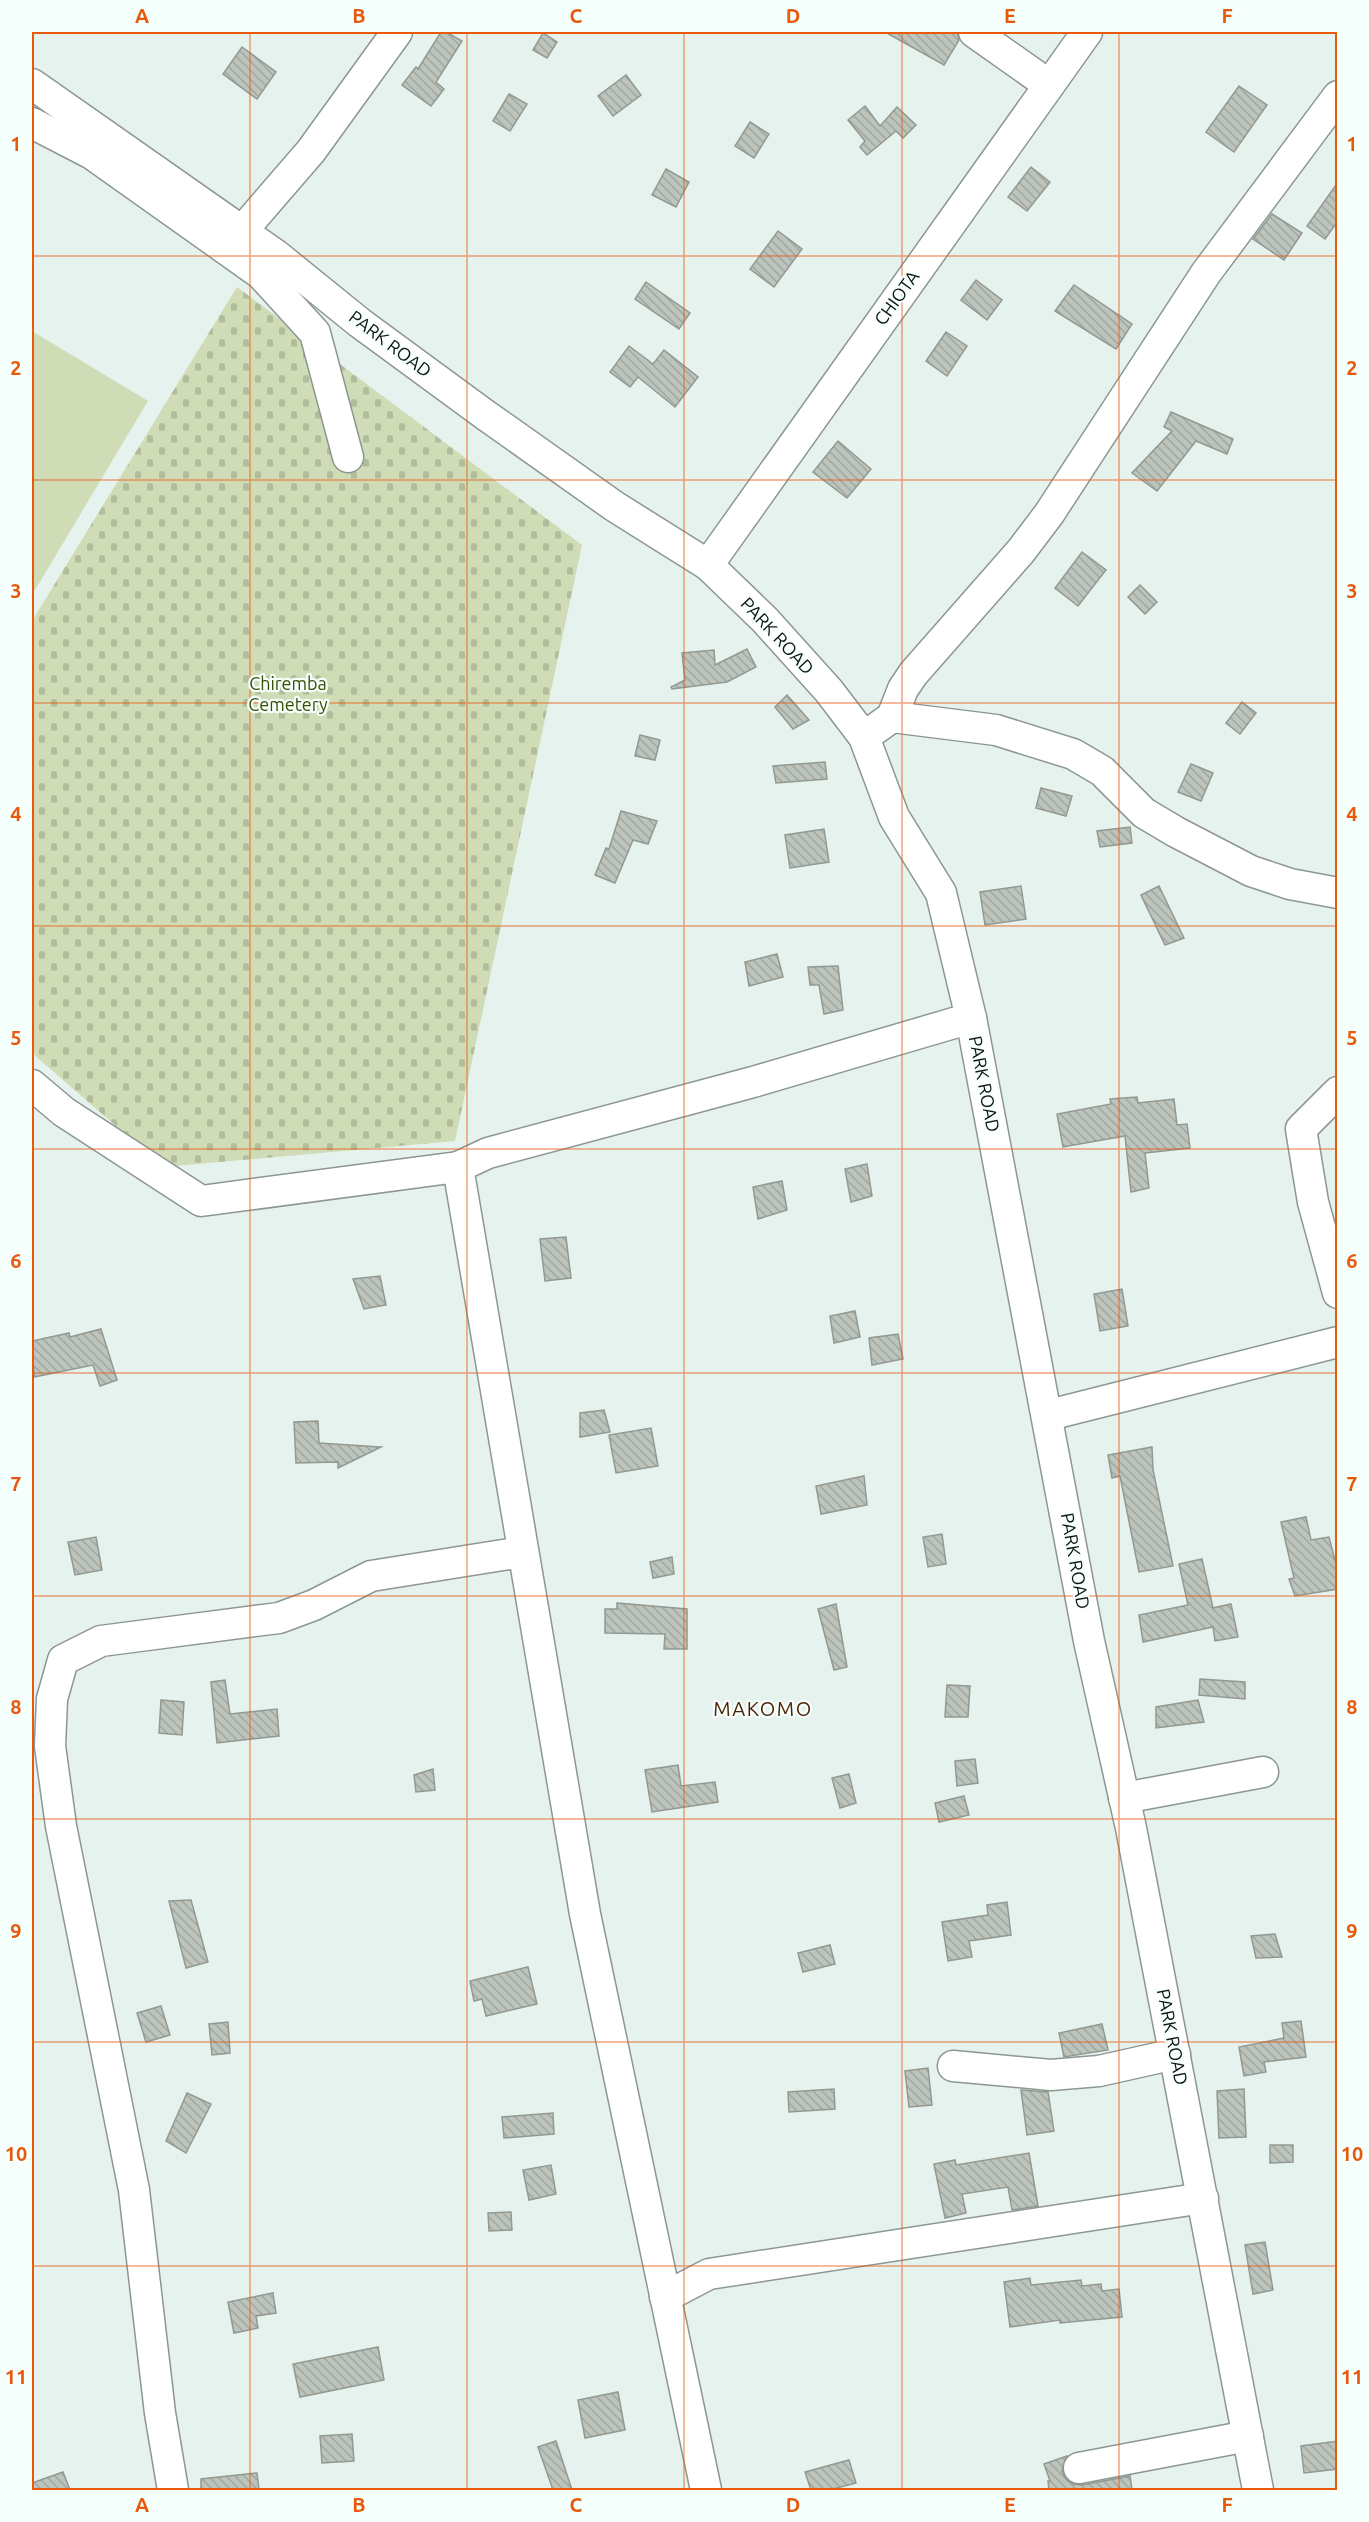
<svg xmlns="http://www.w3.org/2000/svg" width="1369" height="2522" viewBox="0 0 1369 2522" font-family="Ubuntu,sans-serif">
	<defs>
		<pattern id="cemetery-stones" width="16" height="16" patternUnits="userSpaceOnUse" patternTransform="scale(1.5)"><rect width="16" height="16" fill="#cfdcb6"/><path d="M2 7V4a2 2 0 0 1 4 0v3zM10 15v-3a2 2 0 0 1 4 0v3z" fill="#b1bc9b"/></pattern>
		<pattern id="building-back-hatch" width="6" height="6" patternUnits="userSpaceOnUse" patternTransform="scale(1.5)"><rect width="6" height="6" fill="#bcc4bc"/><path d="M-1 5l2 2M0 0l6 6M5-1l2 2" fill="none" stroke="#a0a7a1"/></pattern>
	</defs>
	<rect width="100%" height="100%" fill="#e6f2ee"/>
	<!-- cemetery -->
	<path fill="url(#cemetery-stones)" d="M237 287 582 545 455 1141 163 1167 32 1053V621Z"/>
	<!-- garden -->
	<path fill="#cfdcb6" d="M32 331 148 401 32 595Z"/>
	<!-- building -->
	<g fill="url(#building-back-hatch)" stroke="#919991" stroke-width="1.5">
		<path d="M441 32H446L462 41 436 82 444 89 431 106 402 85 416 67 418 69Z"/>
		<path d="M885 32H957L959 40 944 65Z"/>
		<path d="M543 33 557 42 547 58 533 50Z"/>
		<path d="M242 47 276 72 257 99 223 74Z"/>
		<path d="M626 75 641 95 613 116 598 96Z"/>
		<path d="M1239 86 1267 105 1234 152 1206 132Z"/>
		<path d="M509 94 527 104 510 131 493 121Z"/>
		<path d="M865 106 880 126 897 107 916 125 903 138 896 131 867 155 860 147 865 141 848 120Z"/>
		<path d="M750 122 769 134 754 158 735 146Z"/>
		<path d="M1031 167 1050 182 1027 211 1008 197Z"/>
		<path d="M666 169 689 182 676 207 652 195Z"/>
		<path d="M1338 182V221L1325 239 1307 226Z"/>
		<path d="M1272 214 1302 233 1284 260 1253 239Z"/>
		<path d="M778 231 802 249 774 287 750 269Z"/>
		<path d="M976 280 1002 300 987 320 961 300Z"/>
		<path d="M646 282 690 313 679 329 635 299Z"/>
		<path d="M1074 285 1132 324 1116 349 1055 311Z"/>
		<path d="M946 332 967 346 947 376 926 361Z"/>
		<path d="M629 346 653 364 664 350 698 377 675 407 638 377 630 387 610 372Z"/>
		<path d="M1171 412 1233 439 1227 454 1196 441 1157 491 1132 473 1172 431 1164 427Z"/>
		<path d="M838 441 871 469 847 498 813 472Z"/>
		<path d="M1082 552 1106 570 1078 606 1055 588Z"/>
		<path d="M1140 585 1157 602 1145 614 1128 597Z"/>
		<path d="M747 649 756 667 727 682 672 689 671 687 685 680 682 653 714 650 715 665Z"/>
		<path d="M787 695 809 720 793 729 775 707Z"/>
		<path d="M1242 702 1256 713 1240 734 1226 723Z"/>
		<path d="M640 735 660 740 655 760 635 756Z"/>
		<path d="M825 762 827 779 776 783 773 766Z"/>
		<path d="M1191 764 1213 773 1201 801 1178 792Z"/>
		<path d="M1041 788 1072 796 1066 816 1036 808Z"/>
		<path d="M621 811 657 821 648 844 633 840 615 883 595 875 606 848 609 849Z"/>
		<path d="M1130 827 1132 843 1100 847 1097 831Z"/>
		<path d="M824 829 829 862 790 868 785 835Z"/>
		<path d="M1021 886 1026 919 985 925 980 892Z"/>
		<path d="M1159 886 1184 938 1165 945 1141 895Z"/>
		<path d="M777 954 783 977 749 986 745 962Z"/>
		<path d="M838 966 843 1010 824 1014 819 985H810L808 967Z"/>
		<path d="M1137 1097 1138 1103 1174 1099 1177 1125 1187 1124 1190 1148 1145 1153 1149 1188 1131 1192 1125 1136 1063 1147 1057 1114 1111 1104 1110 1099Z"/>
		<path d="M867 1164 872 1196 851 1202 845 1169Z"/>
		<path d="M782 1181 787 1210 758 1219 753 1187Z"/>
		<path d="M566 1237 571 1278 545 1281 540 1239Z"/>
		<path d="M380 1276 386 1305 364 1309 353 1279Z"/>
		<path d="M1122 1289 1128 1326 1100 1331 1094 1294Z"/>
		<path d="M855 1311 860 1337 834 1343 830 1316Z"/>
		<path d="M101 1329 117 1380 100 1386 93 1365 34 1377 32 1341 69 1333 70 1337Z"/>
		<path d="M898 1334 903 1359 872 1365 869 1338Z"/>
		<path d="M604 1410 610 1432 580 1437V1413Z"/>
		<path d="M318 1421 319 1443 381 1447 338 1468V1462L296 1463 294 1422Z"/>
		<path d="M651 1428 658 1466 616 1473 609 1435Z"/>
		<path d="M1152 1447 1153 1470 1173 1566 1139 1572 1120 1476 1112 1478 1108 1455Z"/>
		<path d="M864 1476 867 1505 821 1514 816 1486Z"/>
		<path d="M1306 1517 1311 1540 1329 1537 1338 1572V1589L1295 1596 1289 1579 1294 1578 1281 1522Z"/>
		<path d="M942 1534 946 1564 928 1567 923 1537Z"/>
		<path d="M96 1537 102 1570 75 1575 68 1542Z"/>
		<path d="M672 1557 674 1574 653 1578 650 1562Z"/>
		<path d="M1202 1559 1213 1608 1231 1604 1238 1637 1215 1641 1213 1627 1143 1642 1139 1615 1188 1605 1179 1564Z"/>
		<path d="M617 1603 687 1609V1649H664L665 1634 605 1633V1609H617Z"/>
		<path d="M836 1604 847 1667 834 1670 818 1609Z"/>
		<path d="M1200 1679 1245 1682V1699L1199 1695Z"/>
		<path d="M225 1680 230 1714 277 1709 279 1736 217 1743 211 1682Z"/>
		<path d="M947 1685 970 1686 968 1717H945Z"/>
		<path d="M161 1700 184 1702 182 1735 159 1733Z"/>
		<path d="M1198 1700 1204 1722 1156 1728V1707Z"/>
		<path d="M975 1759 978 1783 957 1786 955 1761Z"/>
		<path d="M678 1765 681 1786 715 1782 718 1802 652 1812 645 1770Z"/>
		<path d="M433 1769 435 1790 416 1792 414 1775Z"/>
		<path d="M849 1774 856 1803 840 1808 832 1778Z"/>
		<path d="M964 1796 969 1815 939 1822 935 1803Z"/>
		<path d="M191 1900 208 1962 186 1968 169 1901Z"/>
		<path d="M1007 1902 1011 1935 969 1941 972 1957 948 1961 942 1922 988 1915 987 1905Z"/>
		<path d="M1275 1934 1282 1957 1256 1958 1251 1936Z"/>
		<path d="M830 1945 835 1964 803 1972 798 1953Z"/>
		<path d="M528 1967 537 2004 486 2016 482 1999 474 2001 470 1981Z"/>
		<path d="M161 2006 170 2035 146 2042 137 2013Z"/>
		<path d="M1301 2021 1306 2057 1264 2062 1266 2072 1244 2076 1239 2047 1284 2038 1282 2023Z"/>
		<path d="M228 2022 230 2053 212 2055 209 2024Z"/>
		<path d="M1102 2024 1108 2050 1064 2057 1059 2033Z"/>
		<path d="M928 2068 932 2105 909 2107 905 2071Z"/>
		<path d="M834 2089 835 2109 789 2112 788 2092Z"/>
		<path d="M1244 2089 1246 2137 1219 2138 1217 2091Z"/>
		<path d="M1021 2090 1048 2092 1054 2131 1027 2135Z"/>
		<path d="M187 2093 211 2104 186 2153 166 2141Z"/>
		<path d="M553 2113 554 2134 504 2138 502 2117Z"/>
		<path d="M1270 2145H1293V2162L1270 2163Z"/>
		<path d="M1029 2153 1038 2206 1012 2210 1008 2187 962 2194 966 2213 945 2218 934 2164 955 2160 956 2165Z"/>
		<path d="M551 2165 556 2194 529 2200 523 2170Z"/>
		<path d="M511 2212 512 2230 489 2231 488 2213Z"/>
		<path d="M1265 2242 1273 2290 1253 2294 1245 2245Z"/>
		<path d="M1030 2278 1031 2285 1081 2280 1082 2286 1101 2284 1102 2291 1119 2289 1122 2317 1060 2323V2320L1010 2327 1004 2282Z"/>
		<path d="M273 2293 276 2313 256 2316 258 2328 234 2333 228 2302Z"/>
		<path d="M378 2347 384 2380 300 2397 293 2364Z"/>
		<path d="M618 2392 625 2430 585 2438 578 2400Z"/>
		<path d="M352 2434 354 2461 322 2463 320 2436Z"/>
		<path d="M556 2441 572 2490H553L538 2447Z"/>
		<path d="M1338 2441V2469L1304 2473 1301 2446Z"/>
		<path d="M1067 2456 1062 2471 1066 2479 1073 2484 1082 2485 1130 2476 1132 2490H1049L1048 2481H1050L1044 2464Z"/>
		<path d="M849 2460 856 2483 829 2490H811L805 2472Z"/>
		<path d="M63 2472 70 2490H32V2483Z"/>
		<path d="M257 2473 259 2490H201V2479Z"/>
	</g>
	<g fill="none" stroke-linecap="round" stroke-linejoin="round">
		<!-- minor casing -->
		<g stroke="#8c9793" stroke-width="33">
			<g id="minor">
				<path d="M974 32 1049 85"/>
				<path d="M32 84 276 255 360 323 484 414 614 506 708 565 765 620 829 691 864 737 894 817 941 893 971 1018 1089 1641 1131 1828 1258 2490"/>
				<path d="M32 123 92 154 261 274 315 333 348 457"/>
				<path d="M242 231 311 151 397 32"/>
				<path d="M708 565 1087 32"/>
				<path d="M892 717 996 730 1073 754 1102 771 1144 813 1176 832 1251 871 1290 884 1338 893"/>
				<path d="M864 737 892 717 903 689 913 674 1021 551 1049 514 1206 273 1338 96"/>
				<path d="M32 1085 64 1112 201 1201 458 1167 488 1153 753 1082 971 1018"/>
				<path d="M1338 1092 1301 1129 1313 1202 1338 1293"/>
				<path d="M458 1167 585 1914 706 2490"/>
				<path d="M1049 1415 1338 1342"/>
				<path d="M1124 1798 1263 1772"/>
				<path d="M953 2066 1051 2075 1099 2071 1175 2054"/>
				<path d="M665 2297 709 2274 1203 2198"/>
				<path d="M1079 2468 1248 2436"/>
				<path d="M173 2490 160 2413 134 2190 61 1826 50 1746 52 1699 63 1660 101 1641 279 1618 314 1605 371 1576 522 1552"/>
			</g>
		</g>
		<!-- minor -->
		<use href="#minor" stroke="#fff" stroke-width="30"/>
	</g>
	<!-- grid -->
	<path fill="none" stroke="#e8590c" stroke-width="1.5" stroke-opacity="0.55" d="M250 32V2490M467 32V2490M684 32V2490M902 32V2490M1119 32V2490M32 256H1338M32 480H1338M32 703H1338M32 926H1338M32 1149H1338M32 1373H1338M32 1596H1338M32 1819H1338M32 2042H1338M32 2266H1338"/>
	<g text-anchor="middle" stroke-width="4.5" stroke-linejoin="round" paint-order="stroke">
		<!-- street labels -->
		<g font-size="18" fill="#0d1110" stroke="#f5fffb">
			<text transform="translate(897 298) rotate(-54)" y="6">CHIOTA</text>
			<text transform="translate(390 344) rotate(37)" y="6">PARK ROAD</text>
			<text transform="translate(777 636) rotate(47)" y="6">PARK ROAD</text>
			<text transform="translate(984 1084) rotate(79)" y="6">PARK ROAD</text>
			<text transform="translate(1075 1561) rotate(80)" y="6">PARK ROAD</text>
			<text transform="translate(1172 2037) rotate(79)" y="6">PARK ROAD</text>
		</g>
		<!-- park labels -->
		<g font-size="18" fill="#3e4d03" stroke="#f5fffb">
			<text x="288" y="690">Chiremba<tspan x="288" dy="21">Cemetery</tspan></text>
		</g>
		<!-- neighbourhood labels -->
		<g font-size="20" letter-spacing="1.5" fill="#4f2005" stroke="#f5fffb">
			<text x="763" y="1716">MAKOMO</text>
		</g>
	</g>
	<!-- border -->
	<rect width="1369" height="2522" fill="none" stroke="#f5fffb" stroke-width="66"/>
	<rect x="33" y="33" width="1303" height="2456" fill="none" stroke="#e8590c" stroke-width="2"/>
	<g font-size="20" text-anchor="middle" font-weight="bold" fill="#e8590c">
		<text x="142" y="23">A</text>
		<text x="359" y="23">B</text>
		<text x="576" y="23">C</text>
		<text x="793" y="23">D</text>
		<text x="1010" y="23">E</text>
		<text x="1227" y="23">F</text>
		<text x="16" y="151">1</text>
		<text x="1352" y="151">1</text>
		<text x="16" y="375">2</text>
		<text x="1352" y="375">2</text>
		<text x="16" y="598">3</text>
		<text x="1352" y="598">3</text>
		<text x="16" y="821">4</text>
		<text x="1352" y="821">4</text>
		<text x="16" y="1045">5</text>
		<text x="1352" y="1045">5</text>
		<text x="16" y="1268">6</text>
		<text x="1352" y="1268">6</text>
		<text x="16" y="1491">7</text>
		<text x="1352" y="1491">7</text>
		<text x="16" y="1714">8</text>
		<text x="1352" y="1714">8</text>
		<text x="16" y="1938">9</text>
		<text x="1352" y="1938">9</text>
		<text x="16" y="2161">10</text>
		<text x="1352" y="2161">10</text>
		<text x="16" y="2384">11</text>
		<text x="1352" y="2384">11</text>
		<text x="142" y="2512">A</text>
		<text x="359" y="2512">B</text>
		<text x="576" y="2512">C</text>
		<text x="793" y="2512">D</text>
		<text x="1010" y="2512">E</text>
		<text x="1227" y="2512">F</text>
	</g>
</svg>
